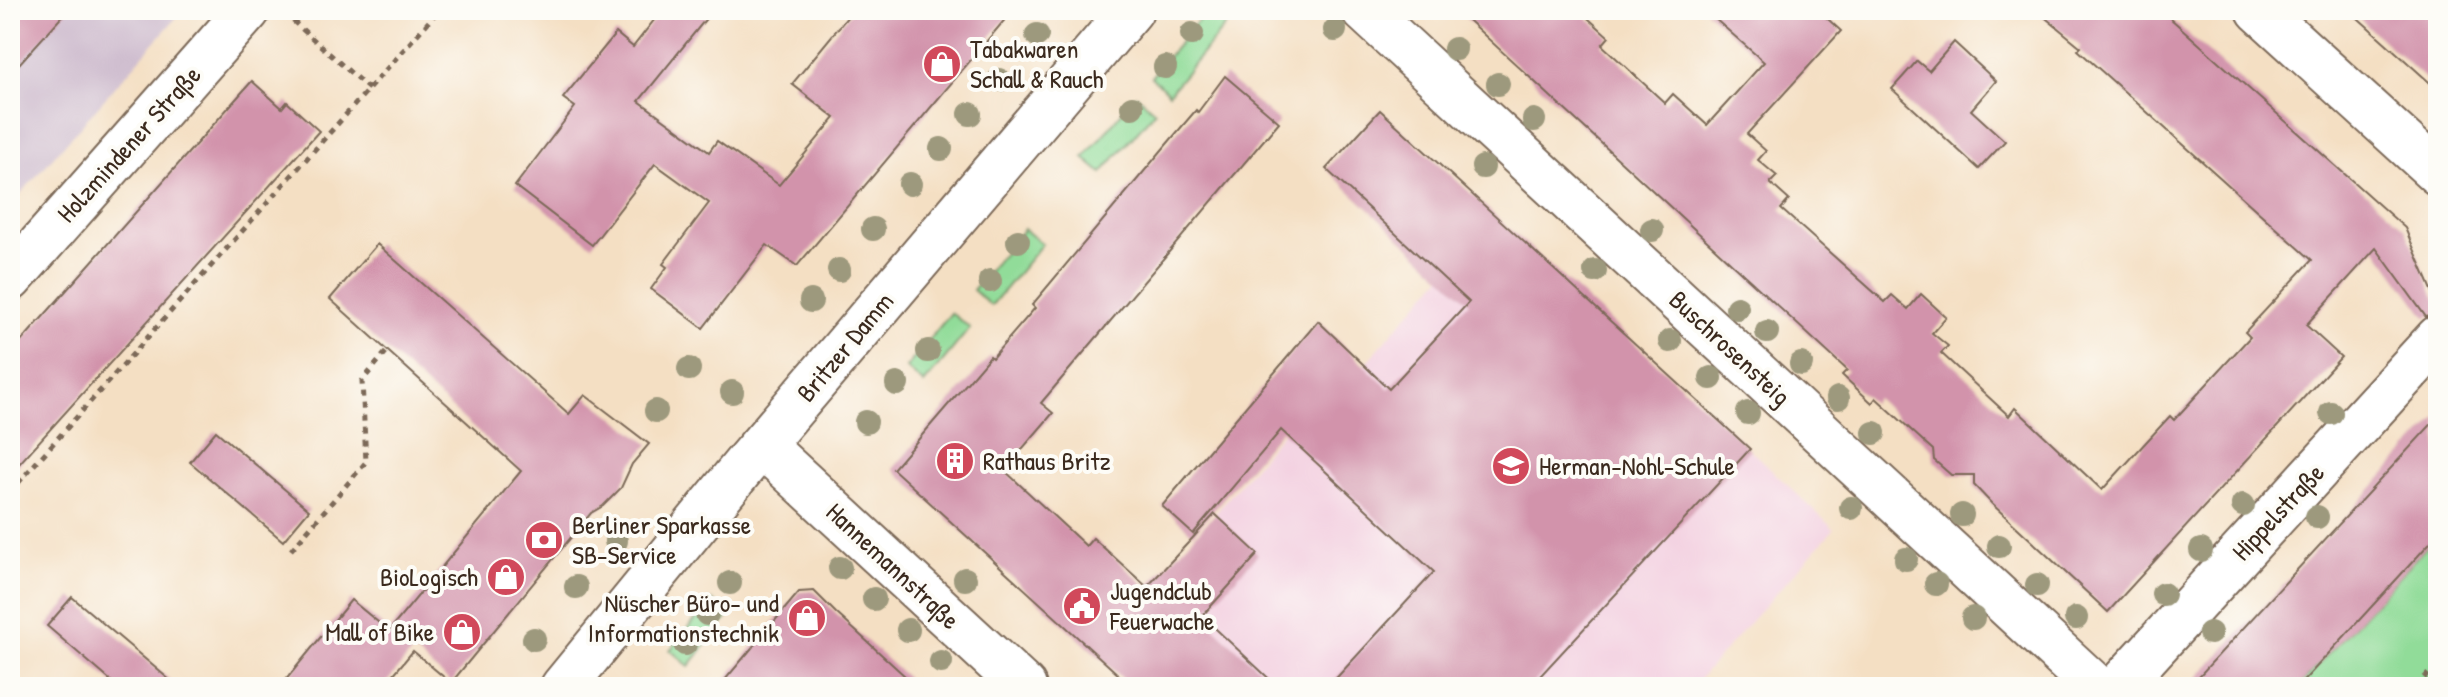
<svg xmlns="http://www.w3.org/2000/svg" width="2448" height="697" viewBox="0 0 2448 697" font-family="'Patrick Hand',sans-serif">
	<rect width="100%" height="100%" fill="#fdfcf7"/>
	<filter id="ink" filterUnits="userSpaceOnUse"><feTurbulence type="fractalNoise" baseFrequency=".0125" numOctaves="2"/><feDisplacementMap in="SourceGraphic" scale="16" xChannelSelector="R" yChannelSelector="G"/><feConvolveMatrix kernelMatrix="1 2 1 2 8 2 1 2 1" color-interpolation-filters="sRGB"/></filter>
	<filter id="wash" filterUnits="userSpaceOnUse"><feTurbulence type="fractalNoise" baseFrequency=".006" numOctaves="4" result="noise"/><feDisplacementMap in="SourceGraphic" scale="32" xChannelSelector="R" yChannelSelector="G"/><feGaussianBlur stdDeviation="1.8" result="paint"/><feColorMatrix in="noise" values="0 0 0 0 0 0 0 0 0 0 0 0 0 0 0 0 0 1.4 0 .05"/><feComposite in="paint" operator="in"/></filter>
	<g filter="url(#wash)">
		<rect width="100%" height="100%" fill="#f4dfc3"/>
		<!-- built -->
		<path fill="#f3cfe0" d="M1442 276 1689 392 1834 529 1692 687H1132L1146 588 1215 514 1317 390 1330 404Z"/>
		<!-- industrial -->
		<path fill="#cfbdcf" d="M10 10H183L10 206Z"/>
		<!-- green -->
		<g fill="#91dc99" stroke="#66835c" stroke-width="2">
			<path d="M1207 10H1239L1169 93 1151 77Z"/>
			<path d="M1136 95 1155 111 1102 173 1084 158Z"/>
			<path d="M1024 229 1042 244 991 306 973 290Z"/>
			<path d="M951 313 970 328 924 384 906 368Z"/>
			<path d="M2438 534V687H2298Z"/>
			<path d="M712 600 730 615 689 666 670 650Z"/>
		</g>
		<g id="blocks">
			<!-- building -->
			<g fill="#d293ab">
				<path d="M10 10H68L10 74Z"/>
				<path d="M662 10H713L639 101 709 152 717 141 779 185 835 118 792 84 853 10H1013L797 266 767 245 703 328 651 289 667 267 663 264 709 203 655 164 592 245 515 186 575 107 563 98 616 33 633 47Z"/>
				<path d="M1457 10H1579L1609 37 1602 45 1665 103 1673 94 1707 125 1764 62 1705 10H1818L1841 31 1747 134 1766 151 1758 160 1777 176 1770 183 1789 200 1781 209 1885 302 1892 295 1908 309 1921 294 1946 317 1932 333 1948 346 1941 353 2009 416 2015 408 2102 490 2170 416 2174 420 2250 337 2245 332 2312 260 2078 50 2081 47 2036 10H2161L2405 228 2438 304V314L2426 317 2376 248 2306 325 2341 357 2108 612 1992 504 1974 485V475H1951L1934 460 1933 450 1876 398 1872 403 1842 375 1847 370Z"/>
				<path d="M2349 10H2438V90Z"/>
				<path d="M1954 42 1996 81 1971 110 2005 141 1979 169 1892 89 1917 61 1929 71Z"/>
				<path d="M1225 76 1279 122 1041 403 1053 413 1004 470 1086 546 1093 538 1147 587 1215 514 1258 554 1202 616 1278 687H1132L893 469 990 356 992 358 1035 308 1032 305 1167 144 1196 110 1198 112Z"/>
				<path d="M252 81 282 108 287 102 319 131 10 474V354Z"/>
				<path d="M1380 110 1750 449 1530 687H1328L1434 572 1281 430 1193 534 1162 506 1318 321 1389 389 1469 302 1326 169Z"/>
				<path d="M377 244 569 414 585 395 649 444 632 464 621 488 603 506 591 513 451 683 413 651 383 687H280L351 600 389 631 521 471 330 299Z"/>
				<path d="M2438 417V534L2298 687H2189Z"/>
				<path d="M216 431 309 510 283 541 190 462Z"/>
				<path d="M814 591 836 613 917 687H719L799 592Z"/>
				<path d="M72 597 178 687H118L47 626Z"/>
			</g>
		</g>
	</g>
	<g filter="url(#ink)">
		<use href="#blocks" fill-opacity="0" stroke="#7c6958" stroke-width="2"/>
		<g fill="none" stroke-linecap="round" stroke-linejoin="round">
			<!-- street casing -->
			<g stroke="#7c6958" stroke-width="48">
				<g id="street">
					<path d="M1364 10 2096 687"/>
					<path d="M2259 10 2438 173"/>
					<path d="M10 279 248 10"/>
					<path d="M762 445 1024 687"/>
					<path d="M2118 687 2438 338"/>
				</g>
			</g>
			<!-- secondary casing -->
			<g stroke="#7c6958" stroke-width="48">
				<path id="secondary" d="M563 687 747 462 1131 10"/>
			</g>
			<!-- path -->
			<g stroke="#7c6958" stroke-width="5" stroke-dasharray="6 6" stroke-linecap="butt">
				<path d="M293 21 369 89"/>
				<path d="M10 492 439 10"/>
				<path d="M291 550 366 462 362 381 387 351"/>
				<path d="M2416 687 2438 663"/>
			</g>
			<!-- street -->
			<use href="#street" stroke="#fff" stroke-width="44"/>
			<!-- secondary -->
			<use href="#secondary" stroke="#fff" stroke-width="44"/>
		</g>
		<!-- trees -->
		<g fill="#9d997d">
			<circle cx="1335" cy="30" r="12"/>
			<circle cx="1192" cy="34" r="12"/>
			<circle cx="1037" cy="35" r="12"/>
			<circle cx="1455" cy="49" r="12"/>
			<circle cx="1165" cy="67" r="12"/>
			<circle cx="999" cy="80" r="12"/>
			<circle cx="1498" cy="84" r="12"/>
			<circle cx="1132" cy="107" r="12"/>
			<circle cx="970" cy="114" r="12"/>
			<circle cx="1534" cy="120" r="12"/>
			<circle cx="941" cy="149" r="12"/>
			<circle cx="1483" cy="167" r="12"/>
			<circle cx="910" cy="184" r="12"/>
			<circle cx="873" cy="229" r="12"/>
			<circle cx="1652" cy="230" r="12"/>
			<circle cx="1018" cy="241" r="12"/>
			<circle cx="839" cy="270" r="12"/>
			<circle cx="1595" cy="271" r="12"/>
			<circle cx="990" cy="281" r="12"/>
			<circle cx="811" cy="301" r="12"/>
			<circle cx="1737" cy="308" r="12"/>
			<circle cx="1767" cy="332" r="12"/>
			<circle cx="1670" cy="341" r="12"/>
			<circle cx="928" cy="351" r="12"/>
			<circle cx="1801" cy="364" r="12"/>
			<circle cx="689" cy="369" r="12"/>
			<circle cx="1711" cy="378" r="12"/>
			<circle cx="897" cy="384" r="12"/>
			<circle cx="732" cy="392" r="12"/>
			<circle cx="1838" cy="398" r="12"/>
			<circle cx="656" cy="411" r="12"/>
			<circle cx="1748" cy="413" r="12"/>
			<circle cx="2331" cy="413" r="12"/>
			<circle cx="866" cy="422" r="12"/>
			<circle cx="1874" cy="433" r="12"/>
			<circle cx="2243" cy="505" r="12"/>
			<circle cx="1851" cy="508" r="12"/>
			<circle cx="1962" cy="515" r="12"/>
			<circle cx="2317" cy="517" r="12"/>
			<circle cx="616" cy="541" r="12"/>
			<circle cx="1999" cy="546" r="12"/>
			<circle cx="2201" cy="550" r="12"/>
			<circle cx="1906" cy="559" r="12"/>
			<circle cx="840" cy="568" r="12"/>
			<circle cx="965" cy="579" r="12"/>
			<circle cx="730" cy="583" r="12"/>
			<circle cx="1936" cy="584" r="12"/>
			<circle cx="2037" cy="585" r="12"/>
			<circle cx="576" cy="587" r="12"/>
			<circle cx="2163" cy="594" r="12"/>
			<circle cx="874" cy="599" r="12"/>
			<circle cx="707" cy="614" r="12"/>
			<circle cx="1973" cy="618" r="12"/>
			<circle cx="2076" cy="618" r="12"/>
			<circle cx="908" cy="630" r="12"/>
			<circle cx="2210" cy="633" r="12"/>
			<circle cx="534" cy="639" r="12"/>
			<circle cx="685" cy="644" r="12"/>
			<circle cx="941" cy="662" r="12"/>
		</g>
	</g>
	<!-- icons -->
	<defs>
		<g id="shop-disc" transform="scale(2)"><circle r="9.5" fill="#d1495b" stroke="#fdfcf7"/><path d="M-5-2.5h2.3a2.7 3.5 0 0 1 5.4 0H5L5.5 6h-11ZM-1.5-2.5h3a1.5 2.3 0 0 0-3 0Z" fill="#fff"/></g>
		<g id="building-disc" transform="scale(2)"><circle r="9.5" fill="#d1495b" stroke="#fdfcf7"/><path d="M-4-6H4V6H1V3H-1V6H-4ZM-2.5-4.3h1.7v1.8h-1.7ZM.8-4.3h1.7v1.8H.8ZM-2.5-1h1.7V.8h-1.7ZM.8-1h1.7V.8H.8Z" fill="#fff"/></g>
		<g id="school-disc" transform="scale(2)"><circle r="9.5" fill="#d1495b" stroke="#fdfcf7"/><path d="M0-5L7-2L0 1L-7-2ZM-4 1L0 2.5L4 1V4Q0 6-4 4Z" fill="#fff"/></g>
		<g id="bank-disc" transform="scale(2)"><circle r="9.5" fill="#d1495b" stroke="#fdfcf7"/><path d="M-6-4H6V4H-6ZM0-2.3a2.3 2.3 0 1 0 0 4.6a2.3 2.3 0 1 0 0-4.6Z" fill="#fff"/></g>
		<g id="civic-disc" transform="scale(2)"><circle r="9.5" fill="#d1495b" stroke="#fdfcf7"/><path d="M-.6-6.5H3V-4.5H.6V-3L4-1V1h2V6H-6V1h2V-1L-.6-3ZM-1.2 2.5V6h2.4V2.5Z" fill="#fff"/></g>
	</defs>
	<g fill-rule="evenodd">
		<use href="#shop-disc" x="942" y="64"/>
		<use href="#building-disc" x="955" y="461"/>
		<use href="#school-disc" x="1511" y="466"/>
		<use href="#bank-disc" x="544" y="540"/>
		<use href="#shop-disc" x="506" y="577"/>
		<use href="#civic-disc" x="1082" y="606"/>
		<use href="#shop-disc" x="807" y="618"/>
		<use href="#shop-disc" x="462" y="632"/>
	</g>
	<g text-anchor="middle" stroke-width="8" stroke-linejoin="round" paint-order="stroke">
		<!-- poi labels -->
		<g font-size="26" fill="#3b2a1e" stroke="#fdfcf7" text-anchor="start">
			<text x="970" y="58">Tabakwaren<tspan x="970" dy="30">Schall &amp; Rauch</tspan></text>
			<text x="983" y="470">Rathaus Britz</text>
			<text x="1539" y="475">Herman-Nohl-Schule</text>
			<text x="572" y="534">Berliner Sparkasse<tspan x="572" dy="30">SB-Service</tspan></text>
			<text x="478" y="586" text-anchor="end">BioLogisch</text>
			<text x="1110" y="600">Jugendclub<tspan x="1110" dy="30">Feuerwache</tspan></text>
			<text x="779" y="612" text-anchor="end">Nüscher Büro- und<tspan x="779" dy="30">Informationstechnik</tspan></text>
			<text x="434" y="641" text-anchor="end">Mall of Bike</text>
		</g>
		<!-- street labels -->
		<g font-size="26" fill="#3b2a1e" stroke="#fdfcf7">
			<text transform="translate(129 144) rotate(-48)" y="9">Holzmindener Straße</text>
			<text transform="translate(845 347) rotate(-50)" y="9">Britzer Damm</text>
			<text transform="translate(1730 348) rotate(43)" y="9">Buschrosensteig</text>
			<text transform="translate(2278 512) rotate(-47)" y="9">Hippelstraße</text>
			<text transform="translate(893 566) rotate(43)" y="9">Hannemannstraße</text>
		</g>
	</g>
	<!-- margin -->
	<rect width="2448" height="697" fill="none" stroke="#fdfcf7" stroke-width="40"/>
</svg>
